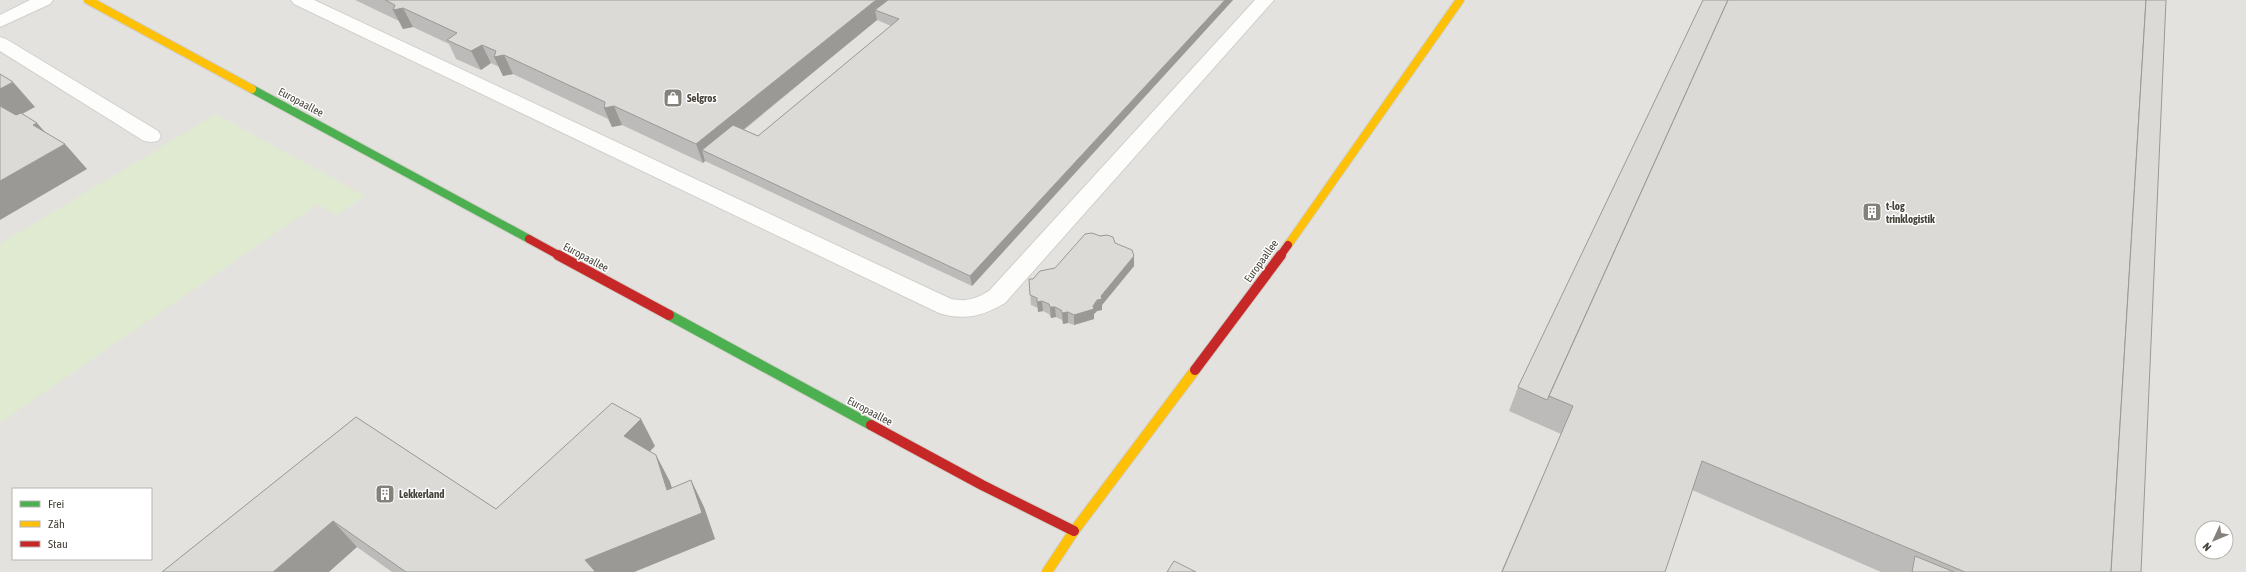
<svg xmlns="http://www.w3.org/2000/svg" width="2246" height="572" viewBox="0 0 2246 572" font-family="'Asap Condensed',sans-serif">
	<rect width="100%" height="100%" fill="#f2f1ee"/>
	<!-- industrial -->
	<path fill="#e4e2de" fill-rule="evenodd" d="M0 0H2246V572H0ZM13 489H151V559H13ZM2202 528H2226V552H2202Z"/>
	<!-- green -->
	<path fill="#dfead1" d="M216 114 365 196 336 216 317 205 0 423V244Z"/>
	<!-- parking -->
	<g fill="#e4e2df" fill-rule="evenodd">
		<path d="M117 0H136L154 10 144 15Z"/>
		<path d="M916 0H1299L1055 266 940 333 676 200Z"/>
		<path d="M166 15 240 53 229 59 155 21Z"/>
		<path d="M36 21 204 113 125 160 0 87V39Z"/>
		<path d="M92 22 155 56 144 61 82 27Z"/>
		<path d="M252 59 329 100 319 106 241 65Z"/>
		<path d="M168 62 240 101 229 108 157 68Z"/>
		<path d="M254 108 334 152 322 159 242 114Z"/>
		<path d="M345 109 422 148 411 156 334 116Z"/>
		<path d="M443 159 541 209 530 217 433 167Z"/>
		<path d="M349 160 438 208 428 216 338 167Z"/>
		<path d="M365 196 552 299 493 348 473 339 194 572H0V423L318 204 336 216ZM13 489H151V559H13Z"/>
		<path d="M453 217 553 270 543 279 442 225Z"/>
		<path d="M558 218 644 263 634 272 548 227Z"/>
		<path d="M570 278 675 335 664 344 559 288Z"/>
		<path d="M733 308 785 335 776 344 729 320Z"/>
		<path d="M805 346 892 389 937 408 929 419 889 402 795 355Z"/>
		<path d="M826 417 860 436 895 463 883 473 847 446 816 428Z"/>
	</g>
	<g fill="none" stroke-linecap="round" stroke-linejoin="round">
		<!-- lane casing -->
		<g stroke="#d0cfcc" stroke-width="2">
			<g id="lane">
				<path d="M30 0H53L50 4 0 27V15Z"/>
				<path d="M291 0H314L951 299C967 302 976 299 989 291L1255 0H1274L1005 303C983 316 964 321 939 313L294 4Z"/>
				<path d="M0 37 6 39 158 131 161 136 158 141 151 142 144 141 0 51Z"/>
			</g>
		</g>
		<!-- fast-far1 casing -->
		<g stroke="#d0cec6" stroke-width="10">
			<path id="fast-far1" d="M252 89 529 239"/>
		</g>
		<!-- fast casing -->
		<g stroke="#d0cec6" stroke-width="12">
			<path id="fast" d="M669 315 871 425"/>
		</g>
		<!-- slow-far1 casing -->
		<g stroke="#d0cec6" stroke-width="10">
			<g id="slow-far1">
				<path d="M88 0 252 89"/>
				<path d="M1288 245 1460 0"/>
			</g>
		</g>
		<!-- slow casing -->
		<g stroke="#d0cec6" stroke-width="12">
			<path id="slow" d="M1047 572 1074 531 1195 370"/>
		</g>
		<!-- jam-far1 casing -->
		<g stroke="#d0cec6" stroke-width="10">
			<g id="jam-far1">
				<path d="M529 239 560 256"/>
				<path d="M1280 256 1288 245"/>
			</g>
		</g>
		<!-- jam casing -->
		<g stroke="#d0cec6" stroke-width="12">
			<g id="jam">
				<path d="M558 255 669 315"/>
				<path d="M1195 370 1281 255"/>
				<path d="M871 425 982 485 1074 531"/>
			</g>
		</g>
		<!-- lane -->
		<use href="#lane" fill="#fdfdfc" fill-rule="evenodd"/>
		<!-- fast-far1 -->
		<use href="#fast-far1" stroke="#4caf50" stroke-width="8"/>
		<!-- fast -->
		<use href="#fast" stroke="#4caf50" stroke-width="10"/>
		<!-- slow-far1 -->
		<use href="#slow-far1" stroke="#ffc107" stroke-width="8"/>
		<!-- slow -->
		<use href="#slow" stroke="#ffc107" stroke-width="10"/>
		<!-- jam-far1 -->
		<use href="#jam-far1" stroke="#c62828" stroke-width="8"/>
		<!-- jam -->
		<use href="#jam" stroke="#c62828" stroke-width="10"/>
	</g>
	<!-- wall -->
	<g fill="#bdbbb9" fill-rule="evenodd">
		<path d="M355 0H1233L972 286 705 161 703 163 622 125 612 127 608 119 513 74 503 76 499 67 491 63 481 70 456 59 449 44 413 27 403 29 399 21ZM877 20 891 26 758 136 744 130Z"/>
		<path d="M1115 243 1134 256V266L1102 305V310L1097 311 1094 314V319L1074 325 1068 323 1063 324 1062 320 1056 317 1051 318 1049 314 1043 311 1038 312V308L1031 305 1029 279H1033L1055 268Z"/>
		<path d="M1518 387 2141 572H1881L1692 490 1665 572H1501L1561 434 1509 411Z"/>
		<path d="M356 417 496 509 655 446 650 451 656 455 670 482 672 488 704 507 715 539 634 572H392L357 547 162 572Z"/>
	</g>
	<!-- shaded-wall -->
	<g fill="#9a9996">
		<path d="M876 0H902L875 10 877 20 712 155 702 150 705 161 703 163 696 144Z"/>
		<path d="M1225 0H1233L972 286 970 276Z"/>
		<path d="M403 8 413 27 403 29 393 10Z"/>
		<path d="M482 45 491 63 481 70 471 51Z"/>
		<path d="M504 55 513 74 503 76 494 57Z"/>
		<path d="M13 82 35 107 7 122 0 114V89Z"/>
		<path d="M614 106 622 125 612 127 604 108Z"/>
		<path d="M37 123 59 148 33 125Z"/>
		<path d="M65 144 87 169 0 220V181Z"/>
		<path d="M1134 256V266L1102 305V310L1097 311 1094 314V319L1074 325V315L1093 306Z"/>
		<path d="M1042 301 1043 311 1038 312 1037 302Z"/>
		<path d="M1050 307H1055L1056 317 1051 318Z"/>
		<path d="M1068 312V323L1063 324 1062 313Z"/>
		<path d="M641 419 655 446 638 463 624 436Z"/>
		<path d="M656 455 670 482 680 516 667 490Z"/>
		<path d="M691 480 704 507 715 539 634 572H594L585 560Z"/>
		<path d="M333 521 357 547 329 572H273Z"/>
	</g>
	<!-- building -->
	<g fill="#dcdad7" stroke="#9a9996">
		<path d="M385 0H876L696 144 614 106 604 108 605 102 504 55 494 57 496 51 482 45 471 51 447 40 457 33 403 8 393 10 395 5Z"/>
		<path d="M888 0H1225L970 276 702 150 733 125 758 136 899 19 875 10Z"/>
		<path d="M1703 0H1728L1547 400 1518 387Z"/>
		<path d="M1728 0H2146L2111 572H1965L1702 461 1665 572H1502L1573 406 1549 396Z"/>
		<path d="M2146 0H2166L2141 572H2111Z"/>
		<path d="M0 74 13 82 0 89Z"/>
		<path d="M0 106 16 115 21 113 37 123 33 125 65 144 0 181Z"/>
		<path d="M1092 233 1100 236 1107 235 1113 237 1115 243 1132 250 1134 256 1101 296 1102 299 1097 300 1093 306 1094 309 1074 315 1068 312 1062 313 1061 310 1055 307H1050L1049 304 1042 301 1037 302V298L1030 295 1029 279H1033L1040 271 1055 268 1085 234Z"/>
		<path d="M612 403 641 419 624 436 656 455 667 490 691 480 702 513 585 560 594 570 595 572H406L333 521 273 572H162L356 417 496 509Z"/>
		<path d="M1915 556 1954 572H1912Z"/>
		<path d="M1174 561 1196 572H1167Z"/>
	</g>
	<!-- icons -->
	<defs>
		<g id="shop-square" transform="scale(1)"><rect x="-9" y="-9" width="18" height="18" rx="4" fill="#84817a" stroke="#fff"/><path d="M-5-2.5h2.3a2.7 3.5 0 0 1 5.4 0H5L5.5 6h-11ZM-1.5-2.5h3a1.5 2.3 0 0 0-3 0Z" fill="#fff"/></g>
		<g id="building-square" transform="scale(1)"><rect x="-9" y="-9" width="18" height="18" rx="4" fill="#84817a" stroke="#fff"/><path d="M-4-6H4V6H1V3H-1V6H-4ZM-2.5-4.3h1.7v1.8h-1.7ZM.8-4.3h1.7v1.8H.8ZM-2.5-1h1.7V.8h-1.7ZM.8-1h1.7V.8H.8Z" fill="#fff"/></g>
	</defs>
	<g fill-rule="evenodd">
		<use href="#shop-square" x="673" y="98"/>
		<use href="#building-square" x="1872" y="212"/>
		<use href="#building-square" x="385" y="494"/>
	</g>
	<g text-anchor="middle" stroke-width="3" stroke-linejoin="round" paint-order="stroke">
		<!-- poi labels -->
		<g font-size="11" font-weight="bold" fill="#48443b" stroke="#fff" text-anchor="start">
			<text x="687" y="102">Selgros</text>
			<text x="1886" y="210">t-log<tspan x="1886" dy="13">trinklogistik</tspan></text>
			<text x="399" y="498">Lekkerland</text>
		</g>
		<!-- street labels -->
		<g font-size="11" fill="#48443b" stroke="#fff">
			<text transform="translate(301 102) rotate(28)" y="4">Europaallee</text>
			<text transform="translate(586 257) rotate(28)" y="4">Europaallee</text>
			<text transform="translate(1261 261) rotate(-54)" y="4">Europaallee</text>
			<text transform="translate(870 411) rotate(28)" y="4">Europaallee</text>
		</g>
	</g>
	<!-- legend -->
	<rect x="12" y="488" width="140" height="72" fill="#ffffff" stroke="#b6b4b1"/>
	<rect x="20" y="501" width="20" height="6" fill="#4caf50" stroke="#b6b4b1"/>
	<text x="48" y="508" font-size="12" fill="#48443b">Frei</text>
	<rect x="20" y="521" width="20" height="6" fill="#ffc107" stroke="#b6b4b1"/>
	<text x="48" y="528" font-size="12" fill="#48443b">Zäh</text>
	<rect x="20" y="541" width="20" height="6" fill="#c62828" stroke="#b6b4b1"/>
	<text x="48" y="548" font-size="12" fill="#48443b">Stau</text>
	<!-- north arrow -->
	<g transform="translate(2214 540) rotate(226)"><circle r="19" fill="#ffffff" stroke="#b6b4b1"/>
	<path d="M0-3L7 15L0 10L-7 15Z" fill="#84817a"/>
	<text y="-6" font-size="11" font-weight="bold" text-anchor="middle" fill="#48443b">N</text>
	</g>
</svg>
